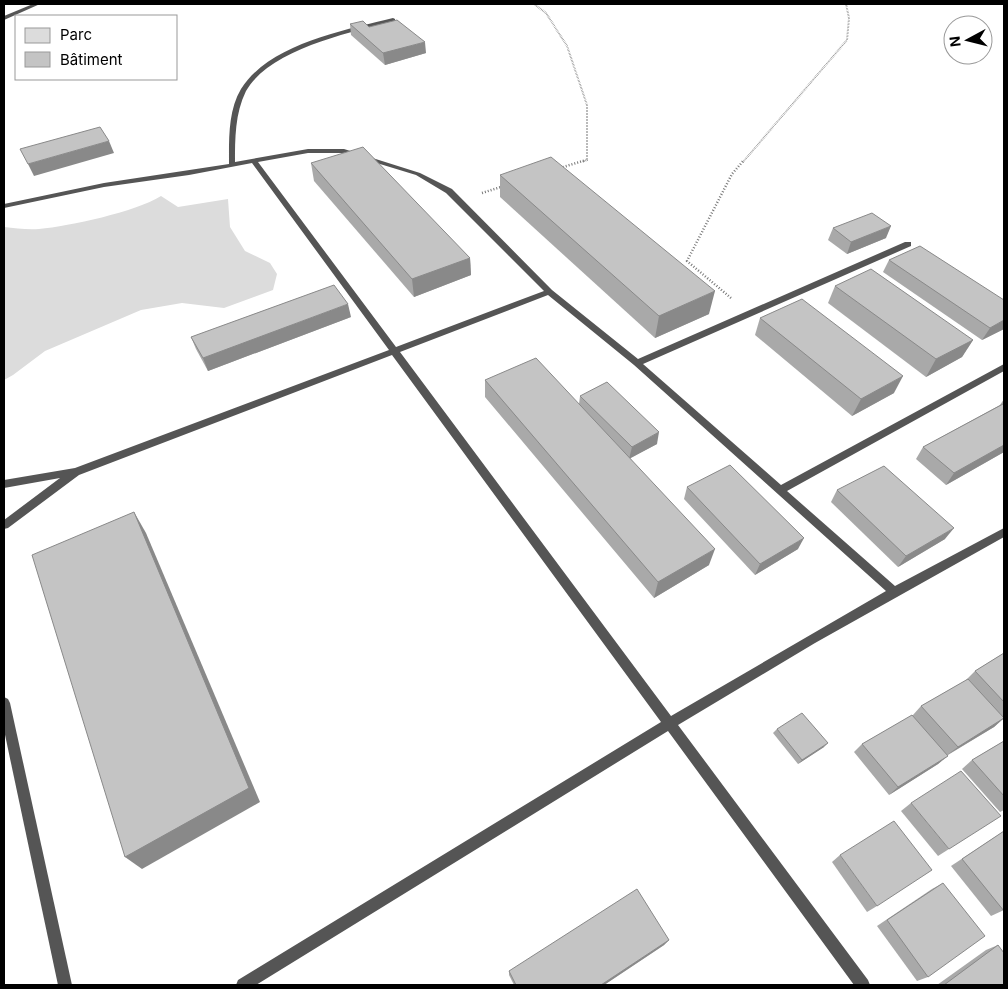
<svg xmlns="http://www.w3.org/2000/svg" width="1008" height="989" viewBox="0 0 1008 989" font-family="Inter,sans-serif">
	<rect width="100%" height="100%" fill="#fff"/>
	<!-- green -->
	<path fill="#dcdcdc" d="M161 196 178 207 228 199 230 227 245 251 270 263 277 274 273 290 224 308 182 303 141 310 45 351 13 375 4 380V227C15 228 27 230 39 229 70 226 135 212 161 196Z"/>
	<g fill="none" stroke-linecap="round" stroke-linejoin="round">
		<!-- path-far1 -->
		<g stroke="#777" stroke-width="2" stroke-dasharray="0.5 1" stroke-linecap="butt">
			<path d="M534 4 546 13 567 46 587 105V160L582 162"/>
			<path d="M743 162 847 40 849 18 846 4"/>
		</g>
		<!-- path -->
		<g stroke="#777" stroke-width="2.5" stroke-dasharray="1 2" stroke-linecap="butt">
			<path d="M560 168 586 160"/>
			<path d="M482 193 504 186"/>
			<path d="M731 298 687 261 732 174 744 160"/>
		</g>
		<!-- lane -->
		<g fill="#555" fill-rule="evenodd">
			<path d="M33 4H40L4 20V16Z"/>
			<path d="M393 18 395 19V21C351 32 270 49 246 91 235 113 235 139 235 162L308 149H344L420 173 452 189 552 290 638 359 905 242H911V246L643 364 781 485 1004 364V371L787 491 895 586 1004 528V537L815 643 678 725 868 980 870 985H854L668 731 256 985H236L238 980 661 722 392 355 79 475 8 528 4 529V520L60 478 4 488V480L75 468 389 350 252 163 189 175 104 187 4 208V204L104 183 229 164C229 139 228 111 241 89 269 44 345 30 393 18ZM308 153H344L416 175 446 193 544 291 396 347 258 162ZM548 295 634 365 886 591 671 716 400 352Z"/>
			<path d="M4 697 8 699 10 703 72 985H58L4 730Z"/>
		</g>
	</g>
	<!-- wall -->
	<g fill="#a9a9a9">
		<path d="M350 24 369 27 426 53 385 65 351 35Z"/>
		<path d="M311 163 470 258 471 275 414 297 314 181Z"/>
		<path d="M500 175 709 314 655 338 500 197Z"/>
		<path d="M833 228 886 238 847 254 828 240Z"/>
		<path d="M889 260 1004 329 982 340 883 272Z"/>
		<path d="M835 286 973 340 962 357 926 377 828 303Z"/>
		<path d="M351 317 208 371 196 349 191 337Z"/>
		<path d="M760 318 894 393 852 416 755 335Z"/>
		<path d="M485 380 579 404 580 396 657 444 630 458 709 565 654 598 485 397Z"/>
		<path d="M1004 399V452L946 485 916 459 923 447 1000 405Z"/>
		<path d="M687 487 798 549 755 575 684 499Z"/>
		<path d="M837 490 945 539 898 567 831 502Z"/>
		<path d="M1004 653V718L994 727 948 755 938 764 889 795 854 752 862 744 913 715 921 706 965 681 975 671Z"/>
		<path d="M777 729 824 747 798 764 773 733Z"/>
		<path d="M1004 741V810L1000 812 962 769 972 760Z"/>
		<path d="M911 803 949 849 938 856 901 811Z"/>
		<path d="M1004 831V910L991 916 951 866Z"/>
		<path d="M840 855 877 906 867 912 832 862Z"/>
		<path d="M943 883 928 977 917 981 877 926 932 889Z"/>
		<path d="M669 940 664 945 604 985H514L509 975V971Z"/>
		<path d="M998 945 1004 985H937L986 950Z"/>
	</g>
	<!-- shaded-wall -->
	<g fill="#898989">
		<path d="M425 42 426 53 385 65 383 53Z"/>
		<path d="M109 141 114 153 34 176 28 164Z"/>
		<path d="M891 226 886 238 847 254 851 242Z"/>
		<path d="M470 258 471 275 414 297 412 279Z"/>
		<path d="M715 291 709 314 655 338 659 316Z"/>
		<path d="M348 304 351 317 208 371 203 358Z"/>
		<path d="M1004 320V329L982 340 990 328Z"/>
		<path d="M973 340 962 357 926 377 936 359Z"/>
		<path d="M903 376 894 393 852 416 861 399Z"/>
		<path d="M659 432 657 444 629 459 632 447Z"/>
		<path d="M1004 445V452L946 485 954 473Z"/>
		<path d="M134 512 146 533 260 802 142 869 125 857Z"/>
		<path d="M954 528 945 539 898 567 906 556Z"/>
		<path d="M804 538 798 549 755 575 760 564Z"/>
		<path d="M715 549 709 565 654 598 658 582Z"/>
		<path d="M1004 718 994 727 947 755 958 747Z"/>
		<path d="M828 743 824 747 798 764 802 760Z"/>
		<path d="M948 756 938 764 889 795 898 787Z"/>
		<path d="M669 940 664 945 604 985H601Z"/>
	</g>
	<!-- building -->
	<g fill="#c4c4c4" stroke="#898989">
		<path d="M397 20 425 42 383 53 350 24 363 21 369 27Z"/>
		<path d="M100 127 109 141 28 164 20 149Z"/>
		<path d="M363 147 470 258 412 279 311 163Z"/>
		<path d="M551 157 715 291 659 316 500 175Z"/>
		<path d="M872 213 891 226 851 242 833 228Z"/>
		<path d="M920 246 1004 300V320L990 328 889 260Z"/>
		<path d="M871 269 973 340 936 359 835 286Z"/>
		<path d="M334 285 348 304 203 358 191 337Z"/>
		<path d="M802 299 903 376 861 399 760 318Z"/>
		<path d="M536 358 715 549 658 582 485 380Z"/>
		<path d="M607 382 659 432 632 447 580 396Z"/>
		<path d="M1003 404H1004V445L954 473 923 447Z"/>
		<path d="M730 465 804 538 760 564 687 487Z"/>
		<path d="M884 466 954 528 906 556 837 490Z"/>
		<path d="M134 512 249 788 125 857 32 555Z"/>
		<path d="M1004 653V702L975 671Z"/>
		<path d="M968 679 1004 718 958 747 921 706Z"/>
		<path d="M802 713 828 743 802 760 777 729Z"/>
		<path d="M912 715 948 756 898 787 862 744Z"/>
		<path d="M1004 741V796L972 760Z"/>
		<path d="M961 771 1001 816 949 849 911 803Z"/>
		<path d="M894 821 932 870 877 906 840 855Z"/>
		<path d="M1004 831V911L962 859Z"/>
		<path d="M943 883 985 936 928 977 887 920Z"/>
		<path d="M637 889 669 940 601 985H516L509 971Z"/>
		<path d="M998 945 1004 953V985H944Z"/>
	</g>
	<!-- border -->
	<rect width="1008" height="989" fill="none" stroke="#000000" stroke-width="10"/>
	<!-- legend -->
	<rect x="15" y="15" width="162" height="65" fill="#ffffff" stroke="#999999"/>
	<rect x="25" y="28" width="25" height="15" fill="#dcdcdc" stroke="#999999"/>
	<text x="60" y="40" font-size="15" fill="#000000">Parc</text>
	<rect x="25" y="52" width="25" height="15" fill="#c4c4c4" stroke="#999999"/>
	<text x="60" y="65" font-size="15" fill="#000000">Bâtiment</text>
	<!-- north arrow -->
	<g transform="translate(968 40) rotate(263)"><circle r="24" fill="#ffffff" stroke="#999999"/>
	<path d="M0-4L9 19L0 12L-9 19Z" fill="#000000"/>
	<text y="-8" font-size="14" font-weight="bold" text-anchor="middle" fill="#000000">N</text>
	</g>
</svg>
